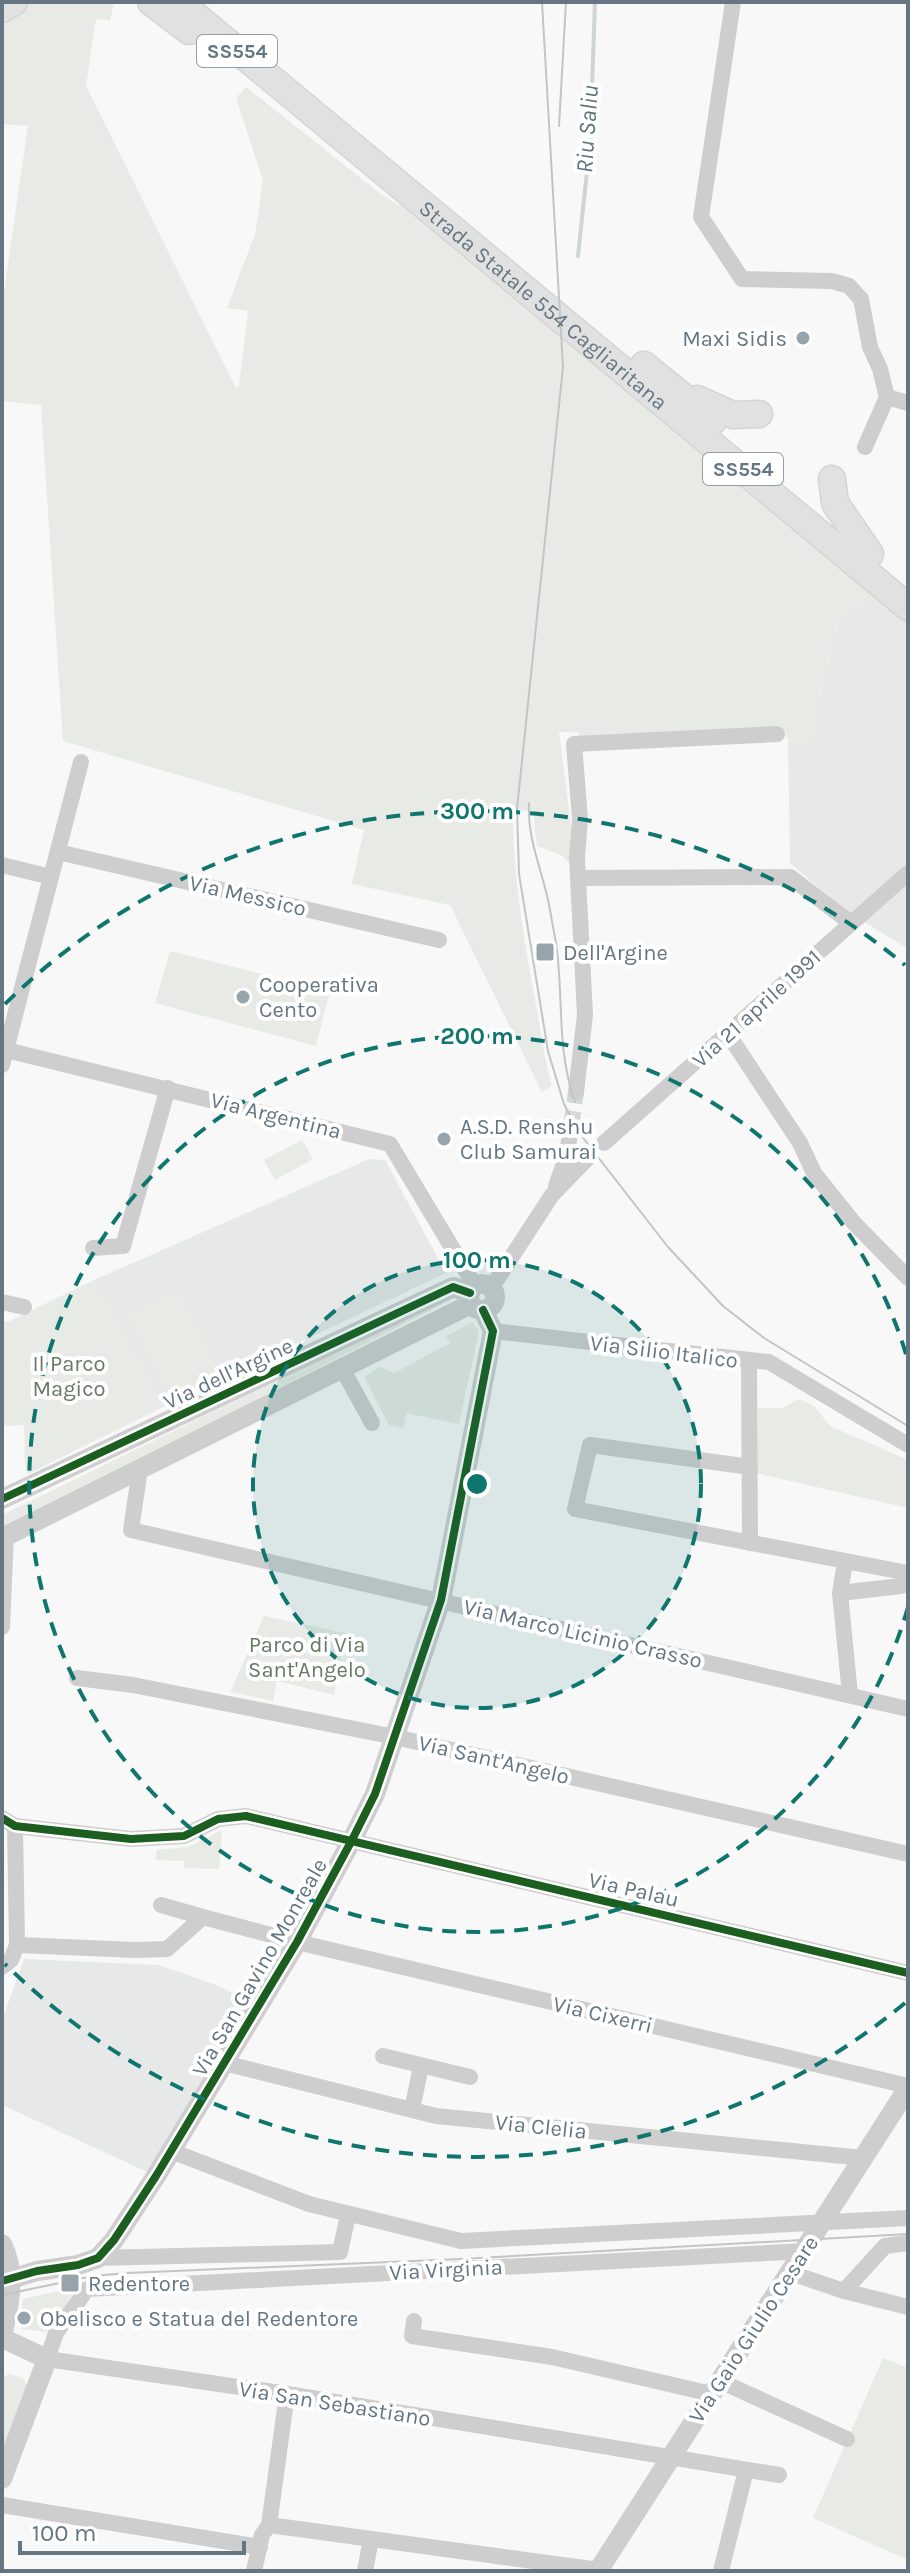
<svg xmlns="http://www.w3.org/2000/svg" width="910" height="2573" viewBox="0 0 910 2573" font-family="Karla,sans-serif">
	<rect width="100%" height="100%" fill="#f8f8f8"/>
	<!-- built -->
	<g fill="#e7e8e8">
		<path d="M883 598 908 619V949L846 911 790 863 788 739 809 744 836 625 857 603Z"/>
		<path d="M369 1159 385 1160 446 1273 163 1407 92 1281Z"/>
		<path d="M24 1959 159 1965 216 1985 259 2005 156 2176 2 2105V2020Z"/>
	</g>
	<!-- green -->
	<g fill="#e7eae5">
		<path d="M30 2H114L110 21 96 19 86 86 236 388 239 386 248 311 227 308 255 234 263 180 236 98 246 87 382 195 417 215 883 598 857 603 836 625 809 745 788 739 781 726C716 731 652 732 587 739L580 737 578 732H559L571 826 572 865 561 855 537 846 533 811 513 809C512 892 532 976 545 1058L552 1086 542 1092 450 905 352 884 364 830 63 741 41 405 2 401V305L28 126 2 124V16Z"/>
		<path d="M170 951 330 991 316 1046 155 1003Z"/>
		<path d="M302 1140 313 1159 275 1180 264 1160Z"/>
		<path d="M92 1281 163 1407 28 1474 25 1464 24 1425 2 1426V1321L8 1322Z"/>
		<path d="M177 1289 219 1370 169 1396 127 1315Z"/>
		<path d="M456 1293 457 1297 2 1530V1515Z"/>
		<path d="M472 1322 479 1331 459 1424 406 1413 404 1428 389 1425 364 1377 380 1367 394 1373 450 1343 446 1336Z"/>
		<path d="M799 1399 814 1406 830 1426 908 1460V1508L756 1473 758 1408H783Z"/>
		<path d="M264 1616 345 1633 334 1695 277 1681 273 1701 230 1692Z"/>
		<path d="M222 1830 219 1869 184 1868V1861L155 1860 157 1850 188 1847Z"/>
		<path d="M77 2287 49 2332 21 2329V2321L27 2322 29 2316 22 2313 23 2299Z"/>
		<path d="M883 2358 908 2368V2560L813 2518Z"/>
		<path d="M10 2374 22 2378 29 2387 2 2458V2377Z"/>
	</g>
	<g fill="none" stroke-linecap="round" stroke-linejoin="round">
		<!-- stream -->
		<path stroke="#cdd5d8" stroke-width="4" d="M578 256 590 143 595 2"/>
		<!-- minor-tunnel -->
		<path stroke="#d3d8da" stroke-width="16" stroke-dasharray="16 8" stroke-linecap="butt" d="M571 1127 576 1092"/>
		<!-- trunk casing -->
		<g stroke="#d4d5d5" stroke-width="29">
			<g id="trunk">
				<path d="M151 2 189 31"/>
				<path id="s1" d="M179 2 908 607"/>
				<path d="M2 9 14 2"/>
				<path d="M644 365 713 421"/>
				<path d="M697 399 733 415 759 414"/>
				<path d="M832 479 835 503 870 554"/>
			</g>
		</g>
		<!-- minor -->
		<g stroke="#cececf" stroke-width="16">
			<path d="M733 2 701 217 742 279 832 281 849 286 861 299 870 347 880 369 887 397 865 447"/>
			<path d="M887 397 908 403"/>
			<path d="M58 852 439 940"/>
			<path d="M2 865 51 877"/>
			<path d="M578 878 790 877 851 923"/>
			<path d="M728 1034 800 1143 814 1173 854 1223 908 1278"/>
			<path d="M2 1049 390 1144 475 1286"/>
			<path d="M2 1065 81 762"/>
			<path d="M576 1092 585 1015 577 858 580 819 574 744 777 734"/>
			<path d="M604 1143 908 873"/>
			<path d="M556 1186 567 1154 571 1127"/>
			<path d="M93 1248 123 1246 168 1088"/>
			<path d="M492 1287 552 1195 590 1156"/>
			<path d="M2 1302 24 1307"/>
			<path d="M493 1331 769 1362 908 1445"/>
			<path d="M749 1360 750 1543"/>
			<path d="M342 1368 372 1423"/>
			<path d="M750 1467 590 1445 575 1509 908 1573"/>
			<path d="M140 1469 131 1530 908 1709"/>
			<path d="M845 1562 840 1593 850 1695"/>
			<path d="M840 1593 901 1586 908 1582"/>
			<path d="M2 1627 6 1536"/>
			<path d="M77 1678 133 1685 395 1737 908 1854"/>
			<path d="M2 1818 15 1826 131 1839 184 1836 218 1819 246 1816 908 1973"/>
			<path d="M161 1905 203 1917"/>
			<path d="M17 1945 136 1950 167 1949 203 1917 297 1942 908 2086"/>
			<path d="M2 1967 11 1960 17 1945 15 1826"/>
			<path d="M383 2056 470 2077"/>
			<path d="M224 2063 436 2116 863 2158"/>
			<path d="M412 2110 421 2066"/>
			<path d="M171 2151 309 2204 461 2241 908 2218"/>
			<path d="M98 2258 340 2252 348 2215"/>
			<path d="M791 2273 844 2291 908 2307"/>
			<path d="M844 2291 885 2246 908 2243"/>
			<path d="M414 2321 412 2336 552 2357 712 2394"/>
			<path d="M720 2381 847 2439"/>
			<path d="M779 2475 287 2394 47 2359 56 2333 87 2289 805 2251"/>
			<path d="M2 2505 260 2547"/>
			<path d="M269 2525 599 2570"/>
			<path d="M254 2571 262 2535 269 2525 287 2394"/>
			<path d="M365 2571 371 2539"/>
			<path d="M721 2571 746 2470"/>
		</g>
		<!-- tertiary -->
		<g stroke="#cececf" stroke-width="20">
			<circle cx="482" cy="1297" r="13"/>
			<path d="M2 1499 453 1287 470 1293"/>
			<path d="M2 1538 471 1304"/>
			<path d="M2 2244C17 2274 9 2305 2 2336"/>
			<path d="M11 2279 37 2271 78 2265 98 2258 114 2240 156 2176 297 1942 352 1840 375 1794 441 1600 493 1331 483 1310"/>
			<path d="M2 2338 47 2359 2 2479"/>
			<path d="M598 2571 908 2088"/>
		</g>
		<!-- trunk -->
		<use href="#trunk" stroke="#e1e1e2" stroke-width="26"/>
		<!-- tram -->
		<g stroke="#c2c4c6" stroke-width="2">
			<path d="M542 2 563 367 517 809 519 874 548 1051 564 1104 580 1134 668 1247 723 1306 764 1338 908 1426"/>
			<path d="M559 126 566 2"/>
			<path d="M529 803C527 838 541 867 548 900 551 914 553 928 556 943 564 997 556 1049 575 1102"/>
			<path d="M2 2295 93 2276 128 2273 461 2259 908 2234"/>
		</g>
		<!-- cycleway casing -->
		<g stroke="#fff" stroke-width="13">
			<g id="cycleway">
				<path d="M2 1499 453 1287 470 1293"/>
				<path d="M2 1818 15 1826 131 1839 184 1836 218 1819 246 1816 908 1973"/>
				<path d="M2 2281 37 2271 78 2265 98 2258 114 2240 156 2176 297 1942 352 1840 375 1794 441 1600 493 1331 483 1310"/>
			</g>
		</g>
		<!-- cycleway -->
		<use href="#cycleway" stroke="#1b5e20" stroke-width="8"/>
	</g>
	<!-- distance rings -->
	<circle cx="477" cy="1484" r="224" fill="#0f766e" fill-opacity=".12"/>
	<g fill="none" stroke="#0f766e" stroke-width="4" stroke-dasharray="14 10">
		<circle cx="477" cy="1484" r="224"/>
		<path d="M908 1607A448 448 0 1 1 908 1361"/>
		<path d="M905 2003A673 673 0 0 1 5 1964M5 1004A673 673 0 0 1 905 965"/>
	</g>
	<!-- markers -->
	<g fill="#98a4ab" stroke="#fff" stroke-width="3">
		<circle cx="803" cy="338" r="8"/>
		<rect x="535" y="942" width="20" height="20" rx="4"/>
		<circle cx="243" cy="997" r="8"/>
		<circle cx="444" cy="1139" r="8"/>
		<rect x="60" y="2273" width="20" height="20" rx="4"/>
		<circle cx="24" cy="2318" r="8"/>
	</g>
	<g text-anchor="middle" stroke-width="8" stroke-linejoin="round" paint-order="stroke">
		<!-- shield labels -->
		<g fill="#fff" stroke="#939fa8" stroke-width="2">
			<rect x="197" y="35" width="80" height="32" rx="6"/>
			<rect x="703" y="453" width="80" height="32" rx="6"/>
		</g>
		<g font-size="20" font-weight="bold" fill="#657682">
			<text x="237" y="58">SS554</text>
			<text x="743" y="476">SS554</text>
		</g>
		<!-- street labels -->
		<g font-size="22" fill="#657682" stroke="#fff">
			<text dy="8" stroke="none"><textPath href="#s1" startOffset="474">Strada Statale 554 Cagliaritana</textPath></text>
			<text transform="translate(248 895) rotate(13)" y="8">Via Messico</text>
			<text transform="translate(756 1008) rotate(-42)" y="8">Via 21 aprile 1991</text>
			<text transform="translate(276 1115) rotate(14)" y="8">Via Argentina</text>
			<text transform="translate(664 1351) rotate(7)" y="8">Via Silio Italico</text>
			<text transform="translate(228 1373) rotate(-25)" y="8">Via dell'Argine</text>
			<text transform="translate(583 1633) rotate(13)" y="8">Via Marco Licinio Crasso</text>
			<text transform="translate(494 1759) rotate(13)" y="8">Via Sant'Angelo</text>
			<text transform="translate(634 1889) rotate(13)" y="8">Via Palau</text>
			<text transform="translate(259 1967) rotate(-60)" y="8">Via San Gavino Monreale</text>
			<text transform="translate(603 2014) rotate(13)" y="8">Via Cixerri</text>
			<text transform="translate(541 2126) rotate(6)" y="8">Via Clelia</text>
			<text transform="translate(446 2269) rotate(-3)" y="8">Via Virginia</text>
			<text transform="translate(753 2329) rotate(-57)" y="8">Via Gaio Giulio Cesare</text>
			<text transform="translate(335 2403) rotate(9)" y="8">Via San Sebastiano</text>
		</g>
		<!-- poi labels -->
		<g font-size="22" fill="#657682" stroke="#fff" text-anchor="start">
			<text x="787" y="346" text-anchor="end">Maxi Sidis</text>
			<text x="563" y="960">Dell'Argine</text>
			<text x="259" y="992">Cooperativa<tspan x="259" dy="25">Cento</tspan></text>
			<text x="460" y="1134">A.S.D. Renshu<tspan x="460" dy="25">Club Samurai</tspan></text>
			<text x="88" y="2291">Redentore</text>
			<text x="40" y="2326">Obelisco e Statua del Redentore</text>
		</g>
		<!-- park labels -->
		<g font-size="22" fill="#687a63" stroke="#fff">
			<text x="69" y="1371">Il Parco<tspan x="69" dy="25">Magico</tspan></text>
			<text x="307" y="1652">Parco di Via<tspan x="307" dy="25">Sant'Angelo</tspan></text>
		</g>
		<!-- water labels -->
		<g font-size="24" font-style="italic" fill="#5f757c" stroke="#fff">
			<text transform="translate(587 129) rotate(-86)" y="8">Riu Saliu</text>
		</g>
	</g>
	<circle cx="477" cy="1484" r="12" fill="#0f766e" stroke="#fff" stroke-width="4"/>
	<g font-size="24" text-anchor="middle" font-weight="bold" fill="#0f766e" stroke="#fff" stroke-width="8" stroke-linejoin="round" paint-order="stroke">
		<text x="477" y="819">300 m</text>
		<text x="477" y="1044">200 m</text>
		<text x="477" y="1268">100 m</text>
	</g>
	<!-- border -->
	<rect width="910" height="2573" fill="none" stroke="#657682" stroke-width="8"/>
	<!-- scale -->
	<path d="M20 2541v12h224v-12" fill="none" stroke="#657682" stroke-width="4"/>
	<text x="32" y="2541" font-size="24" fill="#657682" stroke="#ffffff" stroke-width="6" paint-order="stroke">100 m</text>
</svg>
